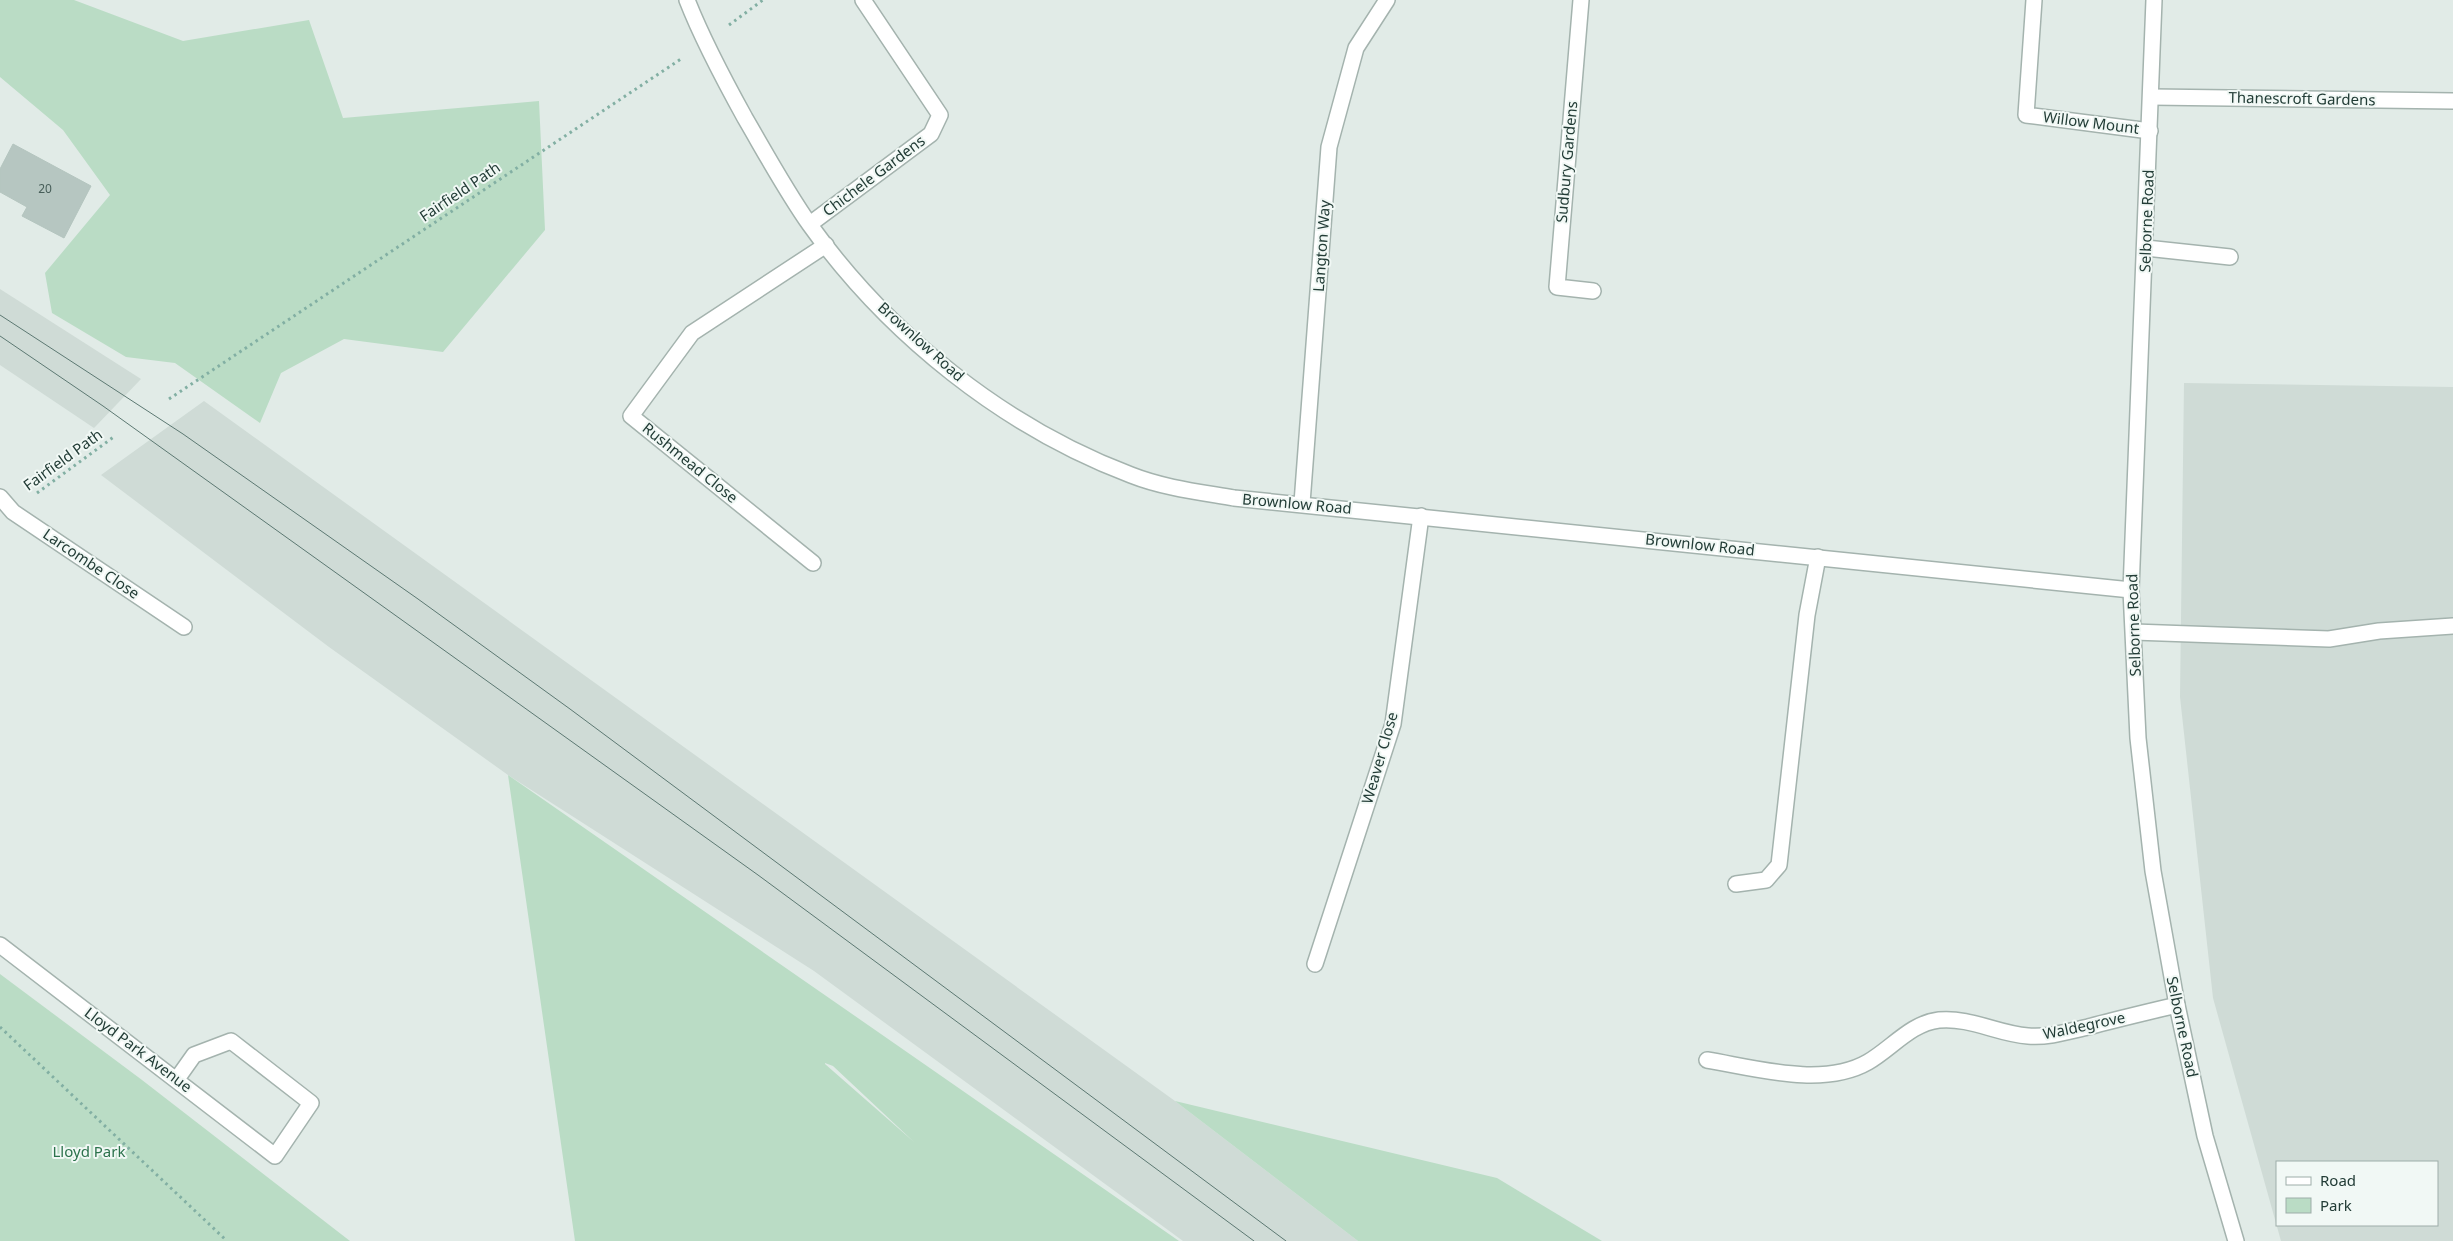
<svg xmlns="http://www.w3.org/2000/svg" width="2453" height="1241" viewBox="0 0 2453 1241" font-family="'Noto Sans',sans-serif">
	<rect width="100%" height="100%" fill="#e1ebe7"/>
	<!-- built -->
	<g fill="#cfdbd6" fill-rule="evenodd">
		<path d="M0 289 141 379 94 428 0 365Z"/>
		<path d="M2184 383 2453 387V1241H2281L2213 998 2180 697ZM2277 1162H2437V1225H2277Z"/>
		<path d="M204 401 1175 1101 1358 1241H1183L814 971 508 775 329 647 101 475Z"/>
	</g>
	<!-- green -->
	<g fill="#badcc5" fill-rule="evenodd">
		<path d="M0 0H74L183 41 309 20 343 118 539 101 545 230 443 352 344 339 281 373 260 423 175 363 126 357 52 313 45 273 110 195 63 130 0 77Z"/>
		<path d="M508 775 1179 1241H575ZM825 1063 833 1066 914 1142 825 1064Z"/>
		<path d="M0 974 142 1080 350 1241H0Z"/>
		<path d="M1175 1101 1497 1178 1602 1241H1358Z"/>
	</g>
	<!-- building -->
	<path fill="#b6c6c1" stroke="#b4c5bf" d="M13 144 91 186 64 238 22 216 27 207 0 192V169Z"/>
	<g fill="none" stroke-linecap="round" stroke-linejoin="round">
		<!-- minor casing -->
		<g stroke="#a4b3ae" stroke-width="18">
			<g id="minor">
				<path d="M687 0C703 41 724 80 745 118 766 154 786 191 810 225 889 335 1004 427 1131 475 1164 488 1199 492 1234 498L2131 590"/>
				<path d="M1581 0 1557 287 1593 291"/>
				<path d="M2034 0 2026 115 2150 131"/>
				<path d="M2154 0 2131 590 2138 738 2153 871 2177 1005 2205 1136 2236 1241"/>
				<path d="M2151 97 2453 101"/>
				<path d="M810 224 931 134 940 115 863 0"/>
				<path d="M2146 248 2230 257"/>
				<path d="M0 497 13 512 184 627"/>
				<path d="M1302 503 1329 147 1356 48 1387 0"/>
				<path d="M813 563 631 416 692 333 826 245"/>
				<path d="M2134 632 2329 639 2379 631 2453 626"/>
				<path d="M1736 884 1766 880 1779 865 1807 615 1818 557"/>
				<path d="M0 945 275 1156 311 1103 231 1041 194 1055 177 1079"/>
				<path d="M1315 964 1393 724 1421 516"/>
				<path d="M1707 1060C1755 1068 1823 1088 1868 1062 1891 1049 1911 1023 1939 1020 1970 1017 1998 1034 2028 1036 2048 1038 2070 1031 2088 1027 2118 1019 2148 1012 2177 1005"/>
			</g>
		</g>
		<!-- path -->
		<g stroke="#82afa3" stroke-width="3" stroke-dasharray="2.5 4" stroke-linecap="butt">
			<path d="M729 25 763 0"/>
			<path d="M169 399 681 59"/>
			<path d="M37 493 115 436"/>
			<path d="M0 1027 227 1241"/>
		</g>
		<!-- minor -->
		<use href="#minor" stroke="#fff" stroke-width="15"/>
		<!-- tram -->
		<g stroke="#5c7872" stroke-width="1">
			<path d="M0 315 183 434 418 599 570 709 1286 1241"/>
			<path d="M0 336 103 406 758 875 1254 1241"/>
		</g>
	</g>
	<g text-anchor="middle" stroke-width="4" stroke-linejoin="round" paint-order="stroke">
		<!-- number labels -->
		<g font-size="12" fill="#475e59">
			<text x="45" y="193">20</text>
		</g>
		<!-- street labels -->
		<g font-size="15" fill="#223c36" stroke="#f1f8f5">
			<text transform="translate(2302 99) rotate(1)" y="5">Thanescroft Gardens</text>
			<text transform="translate(2091 123) rotate(7)" y="5">Willow Mount</text>
			<text transform="translate(1567 162) rotate(-85)" y="5">Sudbury Gardens</text>
			<text transform="translate(874 176) rotate(-37)" y="5">Chichele Gardens</text>
			<text transform="translate(460 192) rotate(-34)" y="5">Fairfield Path</text>
			<text transform="translate(2147 221) rotate(-88)" y="5">Selborne Road</text>
			<text transform="translate(1322 246) rotate(-86)" y="5">Langton Way</text>
			<text transform="translate(921 342) rotate(42)" y="5">Brownlow Road</text>
			<text transform="translate(63 460) rotate(-36)" y="5">Fairfield Path</text>
			<text transform="translate(690 463) rotate(39)" y="5">Rushmead Close</text>
			<text transform="translate(1297 504) rotate(5)" y="5">Brownlow Road</text>
			<text transform="translate(1700 545) rotate(6)" y="5">Brownlow Road</text>
			<text transform="translate(91 564) rotate(34)" y="5">Larcombe Close</text>
			<text transform="translate(2134 625) rotate(-92)" y="5">Selborne Road</text>
			<text transform="translate(1380 758) rotate(-74)" y="5">Weaver Close</text>
			<text transform="translate(2084 1026) rotate(-12)" y="5">Waldegrove</text>
			<text transform="translate(2182 1027) rotate(78)" y="5">Selborne Road</text>
			<text transform="translate(138 1050) rotate(37)" y="5">Lloyd Park Avenue</text>
		</g>
		<!-- park labels -->
		<g font-size="15" fill="#2c724c" stroke="#f1f8f5">
			<text x="89" y="1157">Lloyd Park</text>
		</g>
	</g>
	<!-- legend -->
	<rect x="2276" y="1161" width="162" height="65" fill="#f1f8f5" stroke="#9eada9"/>
	<rect x="2286" y="1177" width="25" height="8" fill="#ffffff" stroke="#9eada9"/>
	<text x="2320" y="1186" font-size="15" fill="#223c36">Road</text>
	<rect x="2286" y="1198" width="25" height="15" fill="#badcc5" stroke="#9eada9"/>
	<text x="2320" y="1211" font-size="15" fill="#223c36">Park</text>
</svg>
